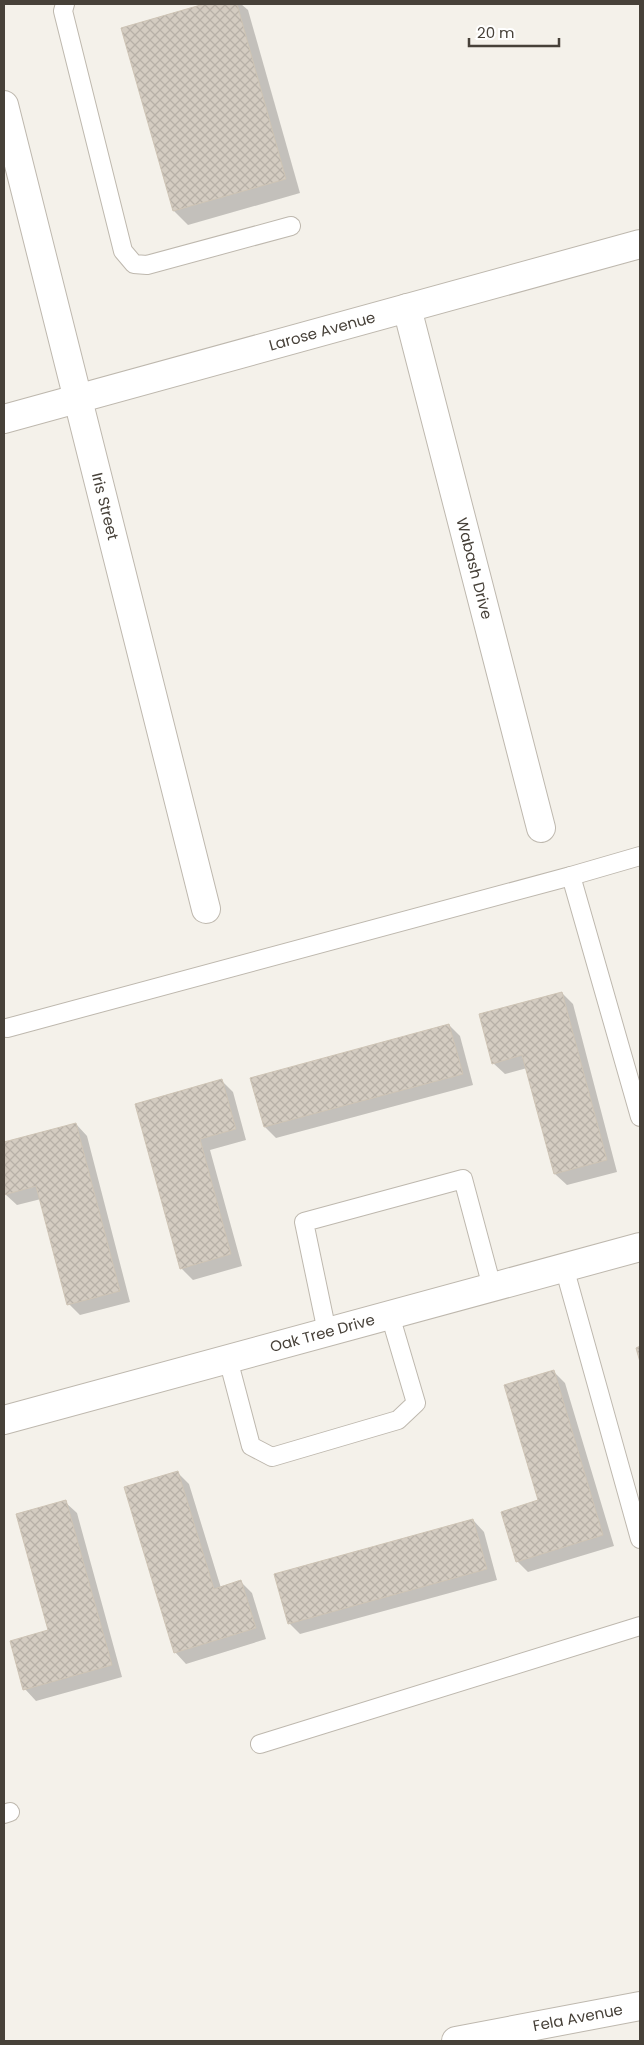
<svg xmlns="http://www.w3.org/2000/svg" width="644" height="2045" viewBox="0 0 644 2045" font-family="Poppins,sans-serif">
	<defs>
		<pattern id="building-cross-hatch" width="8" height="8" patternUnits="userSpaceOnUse" patternTransform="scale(1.25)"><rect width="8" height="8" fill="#d4ccc1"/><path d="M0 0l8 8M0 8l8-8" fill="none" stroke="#b7b0a7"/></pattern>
	</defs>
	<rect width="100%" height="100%" fill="#f4f1ea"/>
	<!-- shadow -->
	<g fill="#0003">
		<path d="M208 4H241L248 10 300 193 188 225 174 211 123 28Z"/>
		<path d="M562 993 573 1004 617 1172 567 1185 555 1174 527 1068 505 1074 493 1063Z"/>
		<path d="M449 1025 460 1036 473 1085 276 1138 265 1127Z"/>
		<path d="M222 1081 233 1092 246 1140 210 1150 242 1266 193 1280 181 1268 137 1105Z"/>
		<path d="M76 1124 87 1136 130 1302 80 1315 69 1304 41 1199 17 1205 5 1194 4 1188V1143Z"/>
		<path d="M554 1372 565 1383 614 1546 528 1572 517 1561 540 1501Z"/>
		<path d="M178 1473 189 1484 221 1588 241 1582 252 1593 266 1639 186 1664 175 1652Z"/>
		<path d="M65 1502 77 1513 122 1677 36 1701 25 1689 49 1631Z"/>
		<path d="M473 1520 484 1532 497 1580 300 1634 289 1623Z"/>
	</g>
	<!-- building -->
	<g fill="url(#building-cross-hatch)" stroke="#cec4b5">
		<path d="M204 4H237L286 179 173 211 121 28Z"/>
		<path d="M562 992 607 1160 554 1174 522 1055 492 1064 479 1014Z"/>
		<path d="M449 1024 463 1074 264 1127 250 1078Z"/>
		<path d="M222 1079 236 1129 200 1139 231 1254 180 1269 135 1104Z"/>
		<path d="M76 1123 120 1291 67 1305 36 1186 4 1195V1142Z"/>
		<path d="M640 1346V1362L636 1348Z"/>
		<path d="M554 1370 603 1535 516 1562 501 1512 538 1500 504 1385Z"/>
		<path d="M178 1471 214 1589 241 1580 256 1628 174 1653 124 1487Z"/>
		<path d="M66 1500 112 1665 23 1690 10 1641 48 1630 16 1514Z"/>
		<path d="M473 1519 487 1569 288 1624 274 1574Z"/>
	</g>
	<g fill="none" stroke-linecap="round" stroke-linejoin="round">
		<!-- service casing -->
		<g stroke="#beb8ae" stroke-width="20">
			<g id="service">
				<path d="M65 4 63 11 123 251 134 264 147 265 291 226"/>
				<path d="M640 856 571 876 640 1117"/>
				<path d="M7 1028 571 876"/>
				<path d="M564 1267 640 1539"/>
				<path d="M327 1332 304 1222 463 1179 492 1287"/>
				<path d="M228 1359 251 1446 272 1457 398 1420 416 1403 390 1315"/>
				<path d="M260 1744 640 1626"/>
				<path d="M4 1814 10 1812"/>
			</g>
		</g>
		<!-- minor casing -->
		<g stroke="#beb8ae" stroke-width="30">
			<g id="minor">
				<path id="s1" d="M4 105 206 909"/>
				<path id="s2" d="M407 308 541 828"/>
				<path id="s3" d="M4 419 640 244"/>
				<path id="s4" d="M4 1420 640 1247"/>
				<path id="s5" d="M456 2041 640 2006"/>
			</g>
		</g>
		<!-- service -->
		<use href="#service" stroke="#fff" stroke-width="18"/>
		<!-- minor -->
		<use href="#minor" stroke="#fff" stroke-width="28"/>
	</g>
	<g text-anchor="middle" stroke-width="4" stroke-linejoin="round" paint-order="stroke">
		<!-- street labels -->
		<g font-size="15" fill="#474139" stroke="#fff">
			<text dy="5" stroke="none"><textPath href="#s3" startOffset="330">Larose Avenue</textPath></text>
			<text dy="5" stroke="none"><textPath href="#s1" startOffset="414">Iris Street</textPath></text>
			<text dy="5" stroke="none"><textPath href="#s2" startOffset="269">Wabash Drive</textPath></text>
			<text dy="5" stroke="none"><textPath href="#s4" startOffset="330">Oak Tree Drive</textPath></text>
			<text dy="5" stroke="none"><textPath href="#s5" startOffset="124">Fela Avenue</textPath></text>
		</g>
	</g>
	<!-- border -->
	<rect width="644" height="2045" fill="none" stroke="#474139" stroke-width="10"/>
	<!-- scale -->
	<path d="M469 38v8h90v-8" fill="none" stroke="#474139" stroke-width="2.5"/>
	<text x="477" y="38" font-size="15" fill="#474139" stroke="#ffffff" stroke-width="4" paint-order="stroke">20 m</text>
</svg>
